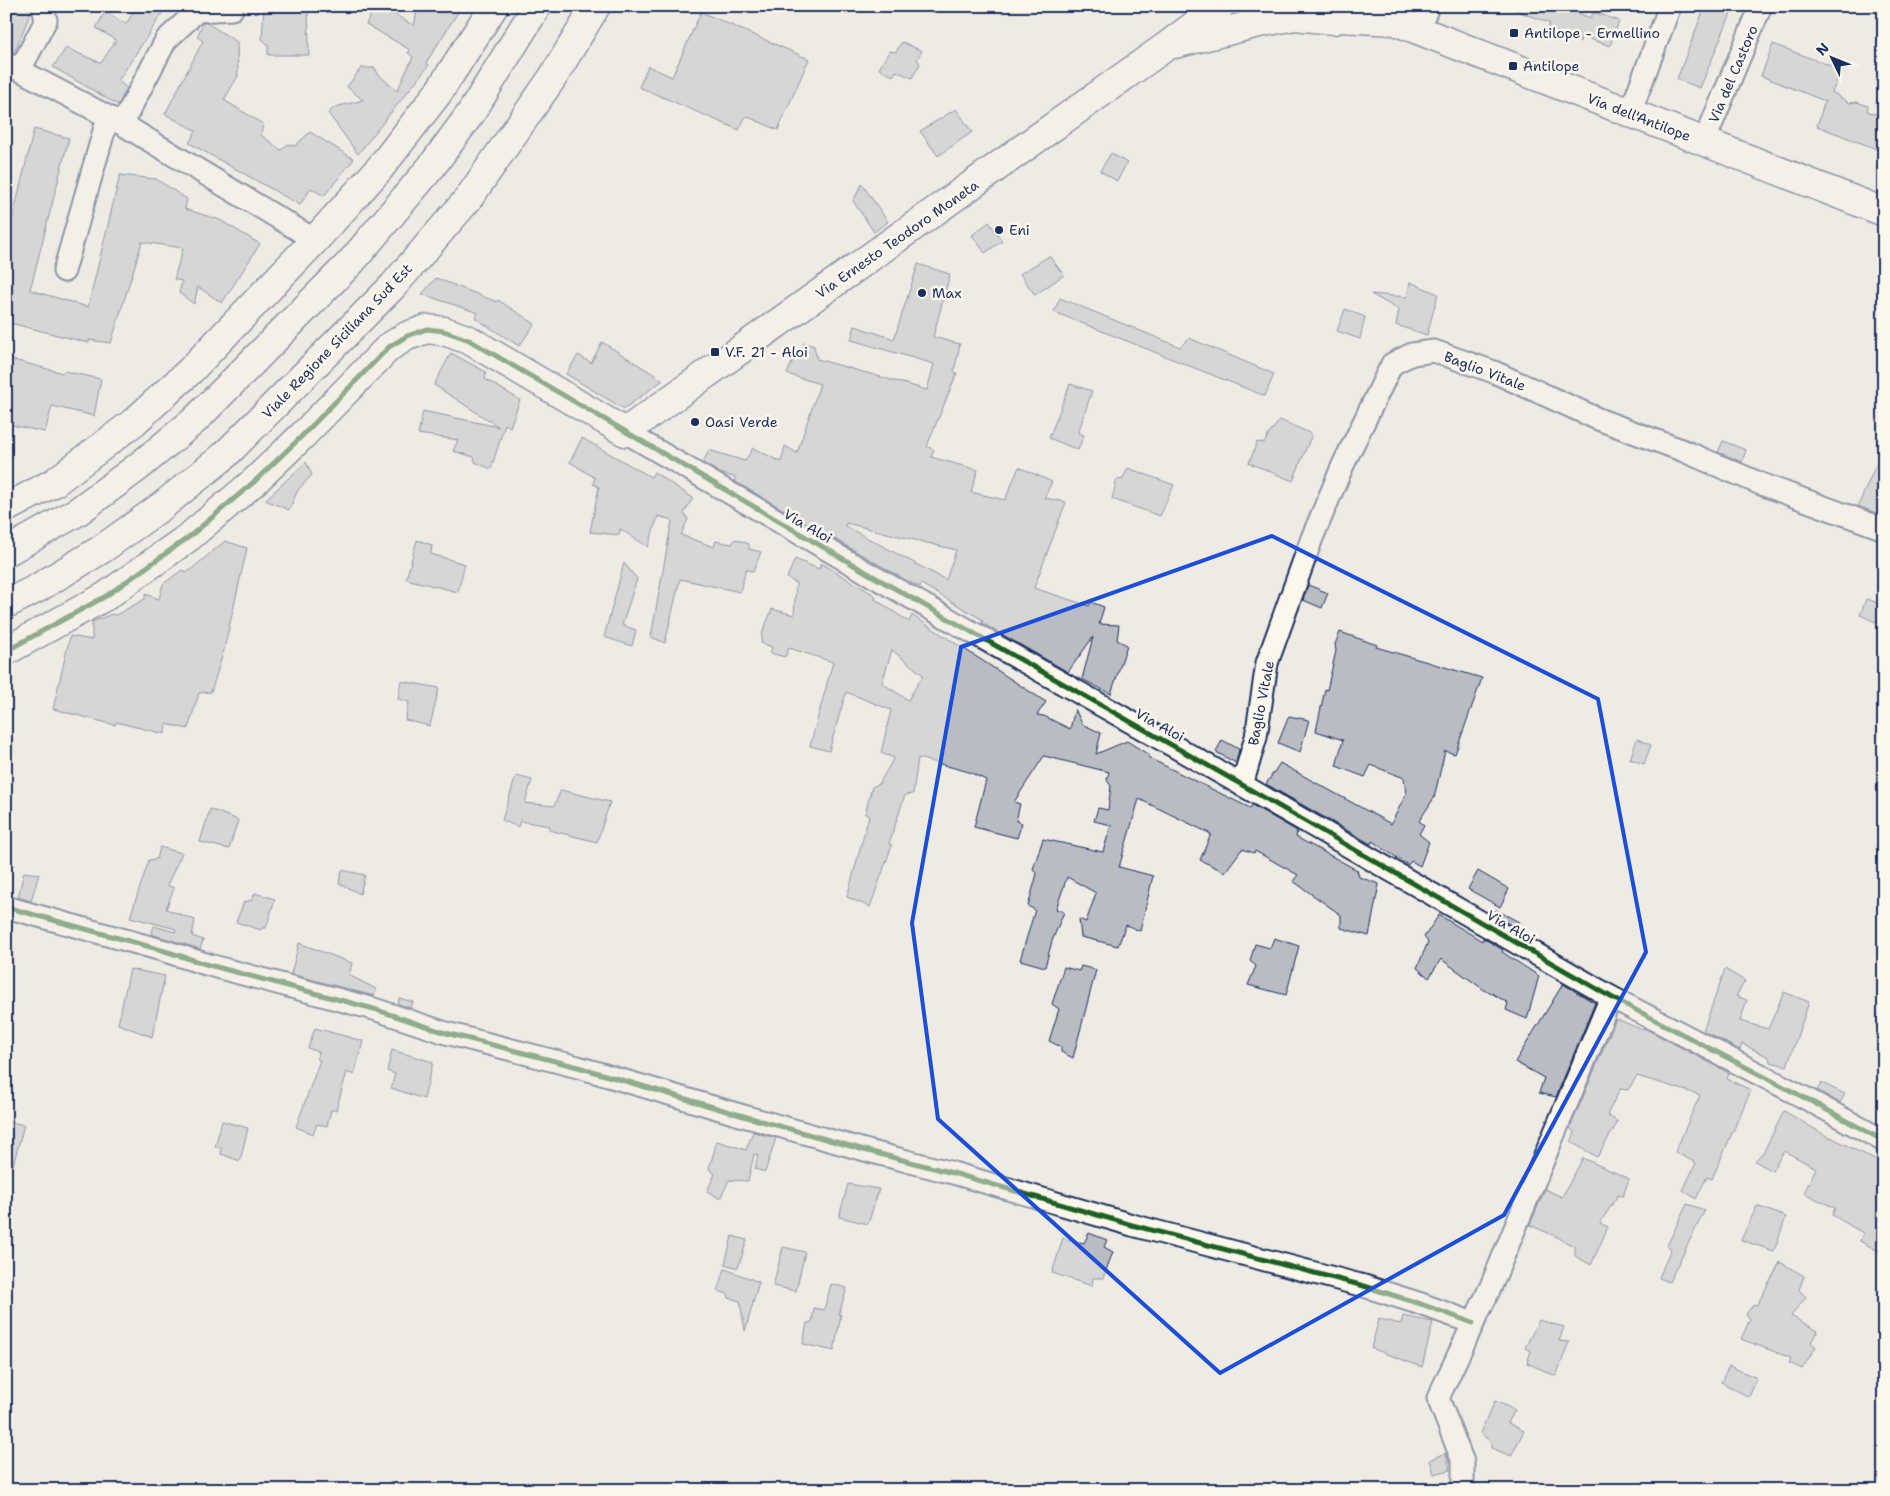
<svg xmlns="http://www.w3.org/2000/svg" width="1890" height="1496" viewBox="0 0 1890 1496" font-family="'Shantell Sans',sans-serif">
	<rect width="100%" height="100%" fill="#eeebe4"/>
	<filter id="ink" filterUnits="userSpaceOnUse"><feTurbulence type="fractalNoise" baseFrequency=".02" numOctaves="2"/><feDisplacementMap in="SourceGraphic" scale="10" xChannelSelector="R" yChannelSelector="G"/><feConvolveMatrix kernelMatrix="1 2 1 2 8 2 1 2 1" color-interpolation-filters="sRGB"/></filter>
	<g filter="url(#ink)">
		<!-- building -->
		<g fill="#b9bcc3" stroke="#1b2f5e" fill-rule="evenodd">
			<path d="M15 6H31V12L14 53 6 51V19Z"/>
			<path d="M137 6H167L118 81 127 88 118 105 53 67 66 48 101 63 116 40 96 28 105 12 126 24Z"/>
			<path d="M264 6H308L309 55H268V45L262 39Z"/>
			<path d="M375 6H381L414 26 418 6H462L426 63 429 65 358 154 328 113 335 107 363 100 347 87 361 68H375L378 74 397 91 413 57 408 53 410 50 366 24Z"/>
			<path d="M1509 6H1562L1590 18 1594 12 1619 21 1610 46 1581 36 1580 42 1549 29V23L1509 8Z"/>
			<path d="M1705 6H1734L1700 88 1677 79Z"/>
			<path d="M701 12 809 59 778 130 746 116 739 130 639 87 648 66 672 77Z"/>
			<path d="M203 23H207L237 42 238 76 224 100 263 124 261 135 281 150 288 144 295 146 310 132 354 159 324 196 311 188 300 205 189 143 196 131 165 114 203 41 197 37Z"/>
			<path d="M902 42 922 51 917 59 920 64 912 78 896 71 893 76 879 69 889 51 896 52Z"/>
			<path d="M1773 44 1842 70 1832 92 1849 103 1857 102 1868 106 1867 111 1884 117V152L1817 126 1825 101 1761 76Z"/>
			<path d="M956 109 972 132 938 156 920 131Z"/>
			<path d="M34 129 69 138 30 290 88 307 120 175 156 179 187 199 185 209 220 220 260 244 222 303 198 287 194 304 179 293 182 281 174 279 183 248 142 242 111 343 89 340V343L6 322V245Z"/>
			<path d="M1111 153 1127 163 1117 181 1100 171Z"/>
			<path d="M862 184 888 222 874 232 853 201Z"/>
			<path d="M989 222 1002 241 985 253 972 235Z"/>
			<path d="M1049 256 1064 275 1035 295 1020 274Z"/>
			<path d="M918 264 950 274 933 337 960 344 954 372 957 373 927 446 934 450 931 457 978 470 971 492 1005 500 1019 467 1052 482 1044 498 1066 502 1034 588 1089 606 1091 602 1104 607 1099 624 1119 625 1117 640 1127 645 1111 694 1082 679 1093 637 1068 672 982 623 983 620 921 584 920 587 904 579 734 481 736 478 720 473 703 463 709 450 745 461 753 448 781 462 785 446 797 453 820 384 787 374 795 355H800L804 343 814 346 817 359 927 390 934 364 851 340 855 326 894 339ZM846 523 956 550 946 580 845 526Z"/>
			<path d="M436 278 497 302 498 300 535 324 519 346 475 318 478 313 422 294Z"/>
			<path d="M1410 282 1438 294 1427 335 1396 325 1399 310 1371 294 1407 297Z"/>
			<path d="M1060 298 1180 347 1189 338 1274 374 1265 396 1054 312Z"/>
			<path d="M1345 309 1365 317 1360 339 1337 331Z"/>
			<path d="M602 342 663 380 624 409 566 374 578 355 591 363Z"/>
			<path d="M451 353 486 372 485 379 520 400 510 427 505 424 491 469 475 462 474 457 453 451 458 440 418 434 423 411 499 427 434 385Z"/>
			<path d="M6 358 63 373 64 371 101 379 94 416 52 406 45 432 6 424Z"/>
			<path d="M1070 384 1092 391 1078 433 1084 435 1078 450 1049 438Z"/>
			<path d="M1280 420 1312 434 1293 481 1249 463 1257 442 1264 443 1269 434Z"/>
			<path d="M582 438 651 477 654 472 693 498 684 513 688 519 681 535 714 547 716 541 732 544 735 539 749 544V549L761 552 753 572 746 569 740 592 680 579 665 643 651 637 672 520 658 516 648 547 620 529 619 535 590 532 599 487 593 484 595 478 570 462Z"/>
			<path d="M1723 441 1746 450 1742 462 1718 452Z"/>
			<path d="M1884 446V516L1858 506Z"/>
			<path d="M306 462 312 475 298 490 289 510 265 500Z"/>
			<path d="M1128 468 1174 485 1160 516 1112 499 1117 479 1122 480Z"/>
			<path d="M417 540 432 545 431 554 465 564 458 592 406 579Z"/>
			<path d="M225 541 247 548 224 650 211 692 199 693 188 729 166 724 165 734 116 722 115 725 53 709 70 636 92 640V622L112 614 116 615 145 599V594L159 599 163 584 182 570 188 572Z"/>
			<path d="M795 559 819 569 821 563 876 596 875 599 909 622 912 615 1046 702 1037 715 1044 716 1070 729 1075 709 1082 724 1101 733 1096 754 1127 741 1149 755V758L1250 808 1252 805 1297 831 1296 837 1357 870 1359 877 1379 884 1369 936 1341 928V915L1293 881 1298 875 1255 851 1254 853 1242 849 1225 872 1200 860 1211 834 1139 799 1119 867 1153 876 1140 931 1126 925 1118 946 1081 937 1079 919 1086 922 1096 893 1067 877 1056 909 1064 912 1052 941 1045 967 1020 960 1035 910 1028 906 1037 874 1033 869 1043 839 1103 852 1111 825 1094 821 1098 808 1108 810 1111 786 1107 780 1109 772 1044 756 1014 802 1020 804 1016 821 1022 823 1017 838 974 827 986 780 969 772 918 758 913 794 905 795 889 844 892 845 870 907 847 897 869 816 865 814 872 787 879 784 894 758 881 753 891 710 846 692 829 751 810 746 833 662 789 648 785 657 770 653 772 647 761 643 762 634 772 609 794 615 796 583 787 578ZM892 650 923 675 908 700 882 683Z"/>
			<path d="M624 563 637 579 622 625 636 630 632 646 604 637Z"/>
			<path d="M1308 585 1328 593 1322 608 1303 600Z"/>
			<path d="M1866 599 1884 605V626L1860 615Z"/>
			<path d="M1340 632 1377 645 1376 647 1482 678 1455 754 1445 751 1434 798 1419 821 1424 825 1419 834 1429 842 1420 866 1411 861 1408 865 1372 841 1371 844 1266 784 1280 763 1391 824 1406 794 1404 778 1371 765 1365 777 1336 766 1343 740 1316 731 1325 689 1327 690 1336 651 1335 644Z"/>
			<path d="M401 681 439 688 430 726 405 720 409 702 398 699Z"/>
			<path d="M1289 716 1309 720 1300 752 1278 743Z"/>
			<path d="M1637 739 1651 745 1644 764 1630 759Z"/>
			<path d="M1222 740 1239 749 1236 763 1216 752Z"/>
			<path d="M516 776 532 780 525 803 554 806 561 790 610 802 597 842 549 830 550 826 520 821 518 827 502 820Z"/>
			<path d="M210 809 238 820 229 849 200 842Z"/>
			<path d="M160 847 182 853 167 885 174 888 166 909 195 920 192 936 203 940 200 949 151 934 154 926 175 932 176 929 130 917 149 860 157 859Z"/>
			<path d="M342 870 365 875 360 894 339 883Z"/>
			<path d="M1478 871 1509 889 1500 907 1468 889Z"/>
			<path d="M24 872 39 874 31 901 18 897Z"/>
			<path d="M255 893 275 899 266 928H262L261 930 236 922 244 902 252 900Z"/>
			<path d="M1496 910 1519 922 1515 928 1494 915Z"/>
			<path d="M1439 915 1482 941 1483 938 1503 950 1502 952 1539 976 1527 1019 1506 1010 1508 1003 1488 991 1487 992 1441 959 1429 978 1417 968 1428 942 1424 937Z"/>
			<path d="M1274 938 1299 946 1286 995 1248 985 1256 966 1250 961 1255 944 1270 948Z"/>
			<path d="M299 943 352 963 349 975 376 989 374 996 291 974Z"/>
			<path d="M1081 966 1096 970 1073 1058 1061 1052V1047L1049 1041 1059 1009 1052 1004 1064 967 1079 971Z"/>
			<path d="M130 969 165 976 152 1037 118 1024Z"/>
			<path d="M1725 969 1745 981 1736 996 1747 1000 1740 1021 1768 1029 1784 992 1809 1002 1787 1066 1770 1062 1769 1057 1742 1044 1740 1050 1703 1031Z"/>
			<path d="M1563 984 1595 1003 1556 1097 1539 1093 1544 1078 1515 1062Z"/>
			<path d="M399 998 413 1002 411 1008 398 1004Z"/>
			<path d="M1616 1019 1643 1030 1644 1028 1729 1073 1727 1079 1751 1090 1712 1179 1707 1177 1696 1199 1683 1190 1696 1163 1675 1152 1700 1095 1637 1076 1628 1090 1620 1089 1607 1115 1618 1122 1597 1157 1571 1142 1575 1133 1570 1128Z"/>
			<path d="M315 1028 363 1041 354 1075 347 1072 336 1110H331L327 1126 317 1124 313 1134 296 1127 320 1060 317 1059 319 1052 308 1048Z"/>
			<path d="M392 1050 433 1062 424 1099 391 1088 395 1074 387 1071Z"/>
			<path d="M1822 1083 1845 1094 1840 1103 1817 1090Z"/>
			<path d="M1784 1111 1830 1138 1831 1137 1884 1165V1254L1860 1241 1863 1233 1832 1215 1835 1208 1804 1193 1816 1168 1784 1151 1772 1171 1755 1161 1764 1151Z"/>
			<path d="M6 1121 24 1125 11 1173 6 1172Z"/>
			<path d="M222 1121 248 1128 240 1161 221 1154V1147H215Z"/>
			<path d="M753 1132 776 1138 765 1172 755 1169 758 1155 754 1154 748 1181 729 1180 720 1199 707 1191 715 1174 709 1169 717 1141 746 1150Z"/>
			<path d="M1583 1158 1629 1179 1623 1196 1618 1195 1600 1223 1608 1227 1591 1265 1575 1256V1247L1557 1237 1530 1225 1545 1189 1562 1197Z"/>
			<path d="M848 1184 879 1189 868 1224 839 1217Z"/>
			<path d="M1687 1204 1705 1210 1669 1282 1659 1278 1671 1248 1667 1246Z"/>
			<path d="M1757 1206 1786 1217 1774 1251 1741 1240Z"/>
			<path d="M1089 1233 1107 1240 1104 1247 1113 1252 1103 1278H1093L1092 1286 1052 1273 1063 1238 1084 1243Z"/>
			<path d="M732 1236 747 1240 738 1268 725 1264Z"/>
			<path d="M783 1247 805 1252 796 1291 773 1286Z"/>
			<path d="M1780 1262 1804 1276 1799 1290 1806 1297 1791 1316 1818 1331 1811 1342 1816 1347 1802 1369 1789 1363 1791 1358 1741 1339 1750 1319 1746 1314 1754 1304 1757 1305Z"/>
			<path d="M725 1269 759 1282 745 1331 740 1301 729 1298 728 1294 717 1291Z"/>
			<path d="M831 1284 847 1288 839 1314 841 1315 834 1351 803 1344 807 1323 812 1322 814 1308 824 1310Z"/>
			<path d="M1403 1316 1433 1322 1422 1367 1371 1348 1379 1319 1401 1324Z"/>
			<path d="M1539 1320 1564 1327 1559 1341 1569 1342 1556 1376 1527 1363 1531 1351 1525 1348Z"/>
			<path d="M1729 1366 1757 1378 1749 1397 1721 1382Z"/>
			<path d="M1495 1401 1515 1410 1508 1423 1524 1431 1511 1456 1491 1448V1442L1480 1433Z"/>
			<path d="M1446 1453 1450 1470 1434 1474 1430 1460Z"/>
		</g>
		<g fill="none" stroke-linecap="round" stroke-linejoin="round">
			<!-- street casing -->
			<g stroke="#1b2f5e" stroke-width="25">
				<g id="street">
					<path d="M1419 30 1428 6"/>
					<path d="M6 63 122 124 315 240"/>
					<path d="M20 70 46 20 43 6"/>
					<path d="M1630 113 1670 6"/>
					<path d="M122 124 166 40 197 11 232 9"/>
					<path d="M1704 142 1761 6"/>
					<path d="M64 271 108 117"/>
					<path d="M625 432 871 575 1237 782 1611 997 1805 1098 1884 1141"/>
					<path d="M1242 785 1256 737 1267 663 1312 538 1343 465 1392 364 1412 354 1434 351 1494 372 1598 419 1684 451 1761 484 1884 529"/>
					<path d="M6 907 165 951 209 965 374 1009 446 1033 578 1067 740 1115 868 1151 953 1173 1132 1225 1364 1286 1421 1304 1473 1323"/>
					<path d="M1463 1490V1462L1438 1398 1491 1286 1611 997"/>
				</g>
			</g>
			<!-- secondary casing -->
			<g stroke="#1b2f5e" stroke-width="31">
				<g id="secondary">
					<path d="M1280 8 1295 16 1334 20 1349 14 1355 8"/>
					<path d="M1341 18 1395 21 1884 212"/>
					<path d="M1175 44 1259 23 1295 16"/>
					<path d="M6 508 55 482 134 422 190 371 315 240 380 168 438 93 494 6"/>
					<path d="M6 651 106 596 189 537 255 481 302 436 389 347 407 336 427 329 444 331 469 340 625 432 1168 45 1220 6"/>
				</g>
			</g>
			<!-- primary casing -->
			<g stroke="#1b2f5e" stroke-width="31">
				<g id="primary">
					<path d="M6 552 77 512 138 467 195 420 352 261 432 166 471 113 537 6"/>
					<path d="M6 604 36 589 102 549 162 506 224 456 393 286 468 199 553 77 596 6"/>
				</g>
			</g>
			<!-- street -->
			<use href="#street" stroke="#fbf7ec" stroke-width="21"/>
			<!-- secondary -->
			<use href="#secondary" stroke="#fbf7ec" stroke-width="28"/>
			<!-- primary -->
			<use href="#primary" stroke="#fbf7ec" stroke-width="28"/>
			<!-- cycleway casing -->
			<g stroke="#fbf7ec" stroke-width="8">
				<g id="cycleway">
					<path d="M6 651 106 596 189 537 255 481 302 436 389 347 407 336 427 329 444 331 469 340 871 575 1237 782 1611 997 1805 1098 1884 1141"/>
					<path d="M6 907 165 951 209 965 374 1009 446 1033 578 1067 740 1115 868 1151 953 1173 1132 1225 1364 1286 1421 1304 1473 1323"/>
				</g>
			</g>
			<!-- cycleway -->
			<use href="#cycleway" stroke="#1b5e20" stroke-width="5"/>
		</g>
	</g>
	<!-- marked area -->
	<path d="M0 0H1890V1496H0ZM1272 536 1598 699 1646 952 1504 1215 1220 1373 938 1119 912 923 961 647Z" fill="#eeebe4" fill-opacity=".55" fill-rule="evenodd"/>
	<path fill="none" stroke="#1d4ed8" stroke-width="4" stroke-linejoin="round" d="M1272 536 1598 699 1646 952 1504 1215 1220 1373 938 1119 912 923 961 647Z"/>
	<!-- markers -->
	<g fill="#1b2f5e" stroke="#fbf7ec" stroke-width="2">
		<rect x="1509" y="28" width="10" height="10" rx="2.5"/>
		<rect x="1508" y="61" width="10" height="10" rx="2.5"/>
		<circle cx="999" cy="230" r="5"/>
		<circle cx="922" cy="293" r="5"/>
		<rect x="710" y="347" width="10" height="10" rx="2.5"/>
		<circle cx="695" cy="422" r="5"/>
	</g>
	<g text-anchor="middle" stroke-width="5" stroke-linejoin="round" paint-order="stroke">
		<!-- poi labels -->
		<g font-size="14" fill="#1b2f5e" stroke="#fbf7ec" text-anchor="start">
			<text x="1524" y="38">Antilope - Ermellino</text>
			<text x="1523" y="71">Antilope</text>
			<text x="1009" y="235">Eni</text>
			<text x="932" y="298">Max</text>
			<text x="725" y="357">V.F. 21 - Aloi</text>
			<text x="705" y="427">Oasi Verde</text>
		</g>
		<!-- street labels -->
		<g font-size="14" fill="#1b2f5e" stroke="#fbf7ec">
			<text transform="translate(1733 74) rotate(-67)" y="5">Via del Castoro</text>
			<text transform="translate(1639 117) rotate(21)" y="5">Via dell'Antilope</text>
			<text transform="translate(897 239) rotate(-35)" y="5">Via Ernesto Teodoro Moneta</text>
			<text transform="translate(337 341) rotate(-46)" y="5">Viale Regione Siciliana Sud Est</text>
			<text transform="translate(1485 371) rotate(21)" y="5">Baglio Vitale</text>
			<text transform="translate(808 526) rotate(30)" y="5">Via Aloi</text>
			<text transform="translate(1261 703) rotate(-79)" y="5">Baglio Vitale</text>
			<text transform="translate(1160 725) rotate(29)" y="5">Via Aloi</text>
			<text transform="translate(1511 927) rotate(30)" y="5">Via Aloi</text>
		</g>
	</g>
	<!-- margin -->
	<rect width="1890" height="1496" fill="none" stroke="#fbf7ec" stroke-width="25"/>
	<rect x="12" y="12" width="1865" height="1471" fill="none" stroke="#1b2f5e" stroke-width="2" filter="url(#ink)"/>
	<!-- north arrow -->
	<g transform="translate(1832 58) rotate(313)" stroke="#fbf7ec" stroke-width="4" paint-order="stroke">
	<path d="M0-4L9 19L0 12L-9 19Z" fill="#1b2f5e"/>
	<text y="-8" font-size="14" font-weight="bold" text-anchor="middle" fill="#1b2f5e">N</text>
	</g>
</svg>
